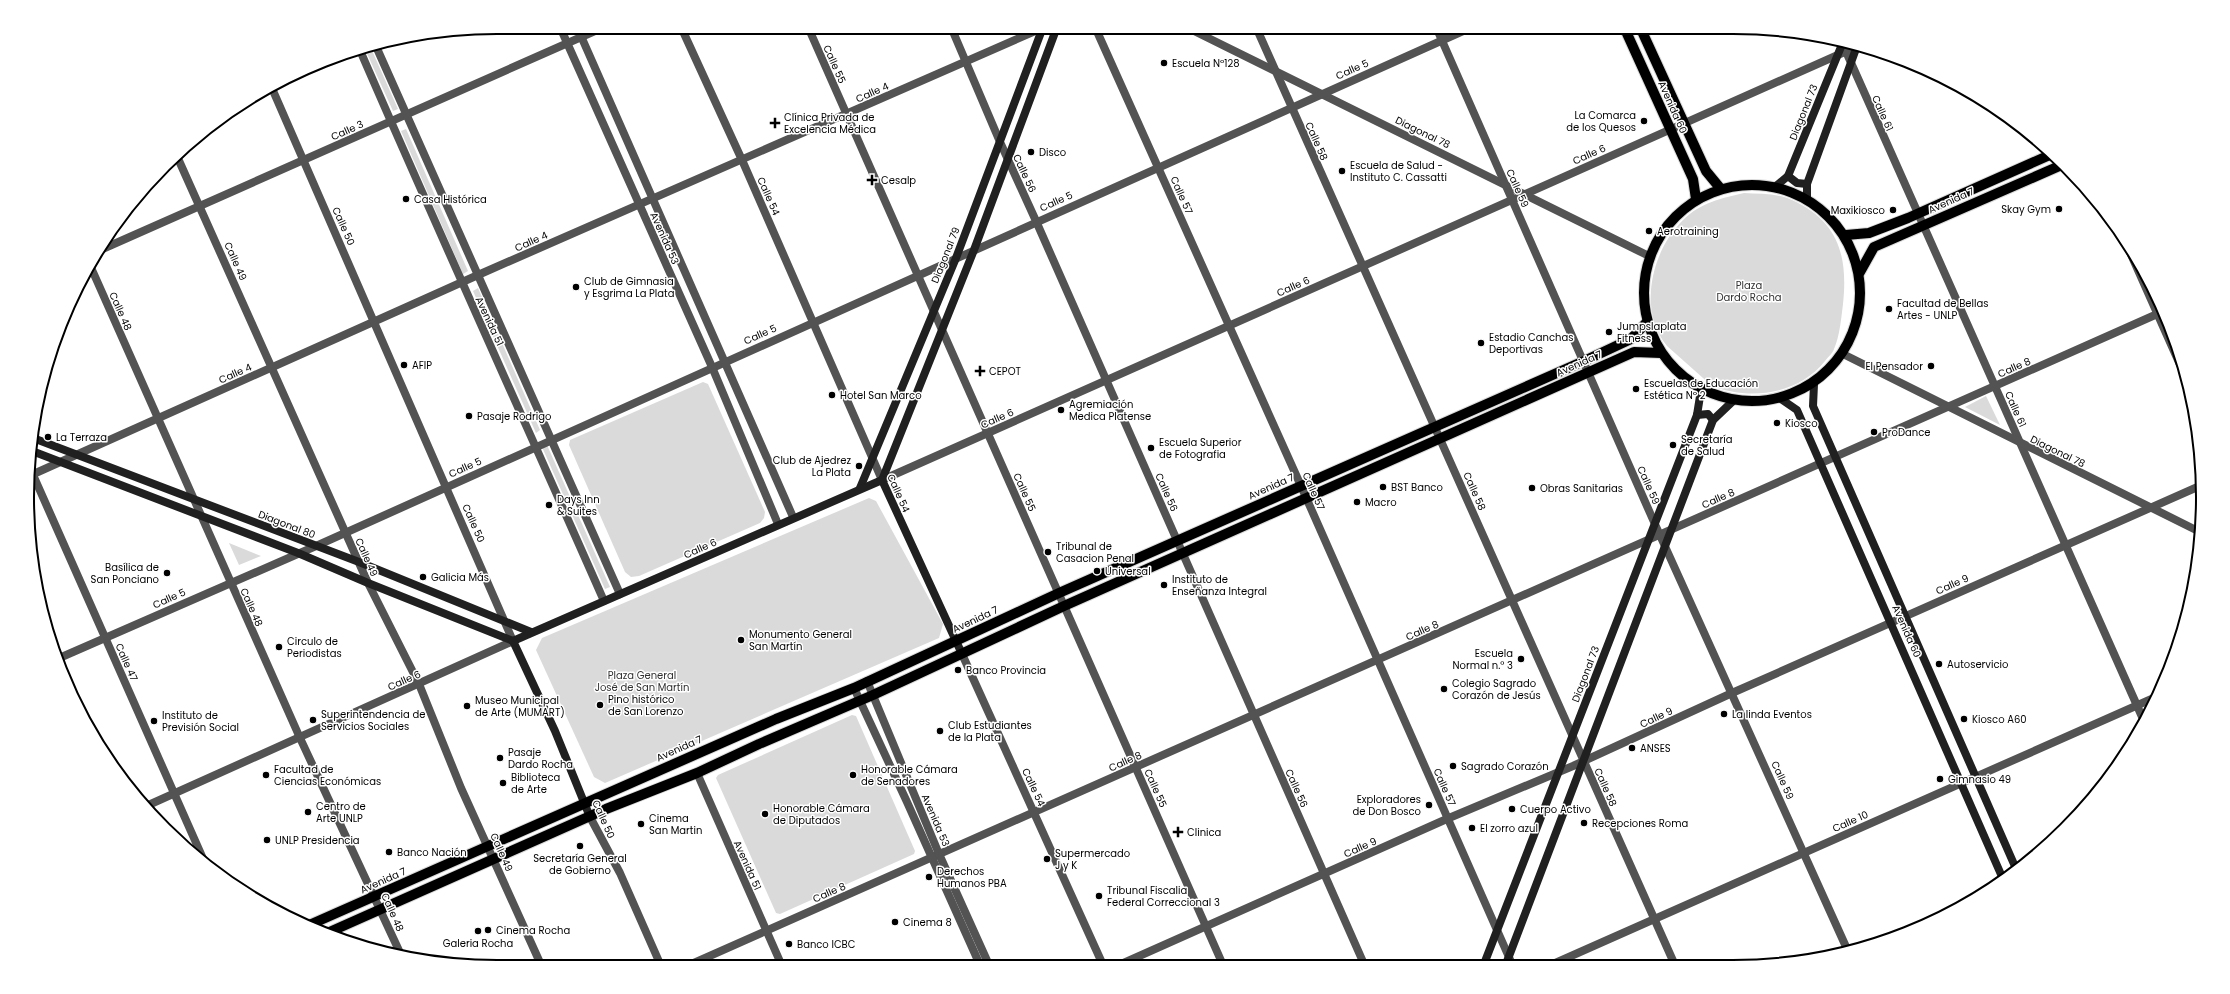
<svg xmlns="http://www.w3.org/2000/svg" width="2230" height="994" viewBox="0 0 2230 994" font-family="Poppins,sans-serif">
	<rect width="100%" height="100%" fill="#fff"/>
	<!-- green -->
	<g fill="#dadada">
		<path d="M370 46 398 109 393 111 364 47Z"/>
		<path d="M406 129 468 271 463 274 401 131Z"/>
		<path d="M1744 193C1760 194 1777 193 1792 200 1839 221 1848 257 1843 304 1841 319 1840 335 1834 349 1833 353 1828 357 1825 361 1799 394 1751 401 1712 386L1667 346C1637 310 1652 250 1683 220 1700 203 1722 198 1744 193Z"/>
		<path d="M478 288 540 430 536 433 473 291Z"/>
		<path d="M703 382 708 384 765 512 764 518 760 523 639 576 631 577 625 572 569 445 570 440Z"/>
		<path d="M1986 396 2000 425 1965 407Z"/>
		<path d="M547 445 610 587 605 589 542 447Z"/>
		<path d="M869 498 876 501 943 624 939 638 605 783 594 777 536 650 542 638Z"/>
		<path d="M229 543 261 556 239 565Z"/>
		<path d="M852 715 856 716 915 851 914 854 780 914 776 913 716 778 718 775Z"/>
	</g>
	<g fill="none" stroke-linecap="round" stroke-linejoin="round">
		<!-- primary casing -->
		<g stroke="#dbdbdb" stroke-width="12">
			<g id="primary">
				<path d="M1624 27 1693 179 1696 199"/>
				<path d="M1640 27 1706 171 1720 188"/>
				<circle cx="1752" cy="293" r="108"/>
				<path d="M1846 235 1869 233 1908 218 2052 154"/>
				<path d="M1860 272 1874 247 2064 164"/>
				<path d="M307 926 776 719 854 688 1059 593 1584 361 1631 339 1647 322"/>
				<path d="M325 934 606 809 697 773 759 744 873 695 1064 606 1634 352 1661 353"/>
			</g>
		</g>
		<!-- minor -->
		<g stroke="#535353" stroke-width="8">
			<path d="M681 27 742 160 882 480 1858 46"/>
			<path d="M808 27 1223 965"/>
			<path d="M951 27 1000 142 1036 221 1364 964"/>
			<path d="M1095 27 1301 486 1512 964"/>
			<path d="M1186 27 1649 256"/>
			<path d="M1256 27 1674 963"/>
			<path d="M1436 27 1654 522 1847 949"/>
			<path d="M1844 47 2143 719"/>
			<path d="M176 154 368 583 419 684 461 788 542 967"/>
			<path d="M2121 232 2186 378"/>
			<path d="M98 251 604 27"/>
			<path d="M89 263 300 738 402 957"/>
			<path d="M1843 354 2200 532"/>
			<path d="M30 468 205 863"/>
			<path d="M29 476 478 275 1042 28"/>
			<path d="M57 659 316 546 1472 27"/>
			<path d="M144 807 513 641 271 86"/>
			<path d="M590 817 620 873 661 966"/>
			<path d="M1553 964 2156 697"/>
			<path d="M1119 965 1449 818 1573 766 1732 693 2202 485"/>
			<path d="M687 966 2164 311"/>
		</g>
		<!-- tertiary -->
		<g stroke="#535353" stroke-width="8">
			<path d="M560 27 712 367 778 524"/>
			<path d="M577 27 793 517"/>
			<path d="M375 44 620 594"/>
			<path d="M359 48C439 233 523 417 604 601"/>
			<path d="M962 654 1103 965"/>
			<path d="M867 681 939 854 989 965"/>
			<path d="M854 688 907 802 980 965"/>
			<path d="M697 773 782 966"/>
		</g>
		<!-- secondary -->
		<g stroke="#202020" stroke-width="8">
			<path d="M1788 176 1797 183 1807 184"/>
			<path d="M1776 186 1788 176 1843 42"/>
			<path d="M1807 198V184L1857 46"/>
			<path d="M1814 384 1813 406 2017 871"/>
			<path d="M1781 399 1797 410 2003 879"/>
			<path d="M1697 415 1708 414 1713 420"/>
			<path d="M33 438 359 562 531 632"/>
			<path d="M32 451 298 553 368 583 513 641"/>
			<path d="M882 480 974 250 1057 27"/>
			<path d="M882 480 962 654"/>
			<path d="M860 488 956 258 1043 27"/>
			<path d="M513 641 882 480"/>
			<path d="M513 641 555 731 590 817"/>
			<path d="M1484 964 1697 415 1701 390"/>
			<path d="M1506 964 1713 420 1733 401"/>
		</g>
		<!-- primary -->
		<use href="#primary" stroke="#000" stroke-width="10"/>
	</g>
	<!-- markers -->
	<g fill="#000" stroke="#fff" stroke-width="1.5">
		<circle cx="1164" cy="63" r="4"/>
		<circle cx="1644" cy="121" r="4"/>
		<path d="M773 117h4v4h4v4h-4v4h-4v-4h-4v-4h4z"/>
		<circle cx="1031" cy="152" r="4"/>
		<circle cx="1342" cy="171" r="4"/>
		<path d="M870 174h4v4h4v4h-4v4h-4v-4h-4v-4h4z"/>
		<circle cx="406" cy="199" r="4"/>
		<circle cx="2059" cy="209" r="4"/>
		<circle cx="1893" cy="210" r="4"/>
		<circle cx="1649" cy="231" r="4"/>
		<circle cx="576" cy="287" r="4"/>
		<circle cx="1889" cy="309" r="4"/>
		<circle cx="1609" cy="332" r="4"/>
		<circle cx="1481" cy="343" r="4"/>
		<circle cx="404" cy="365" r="4"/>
		<circle cx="1931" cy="366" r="4"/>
		<path d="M978 365h4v4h4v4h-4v4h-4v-4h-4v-4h4z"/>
		<circle cx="1636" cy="389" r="4"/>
		<circle cx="832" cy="395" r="4"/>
		<circle cx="1061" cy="410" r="4"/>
		<circle cx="469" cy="416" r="4"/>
		<circle cx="1777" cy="423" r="4"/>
		<circle cx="1874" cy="432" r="4"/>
		<circle cx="48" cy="437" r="4"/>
		<circle cx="1673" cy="445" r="4"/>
		<circle cx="1151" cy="448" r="4"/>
		<circle cx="859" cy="466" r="4"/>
		<circle cx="1383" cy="487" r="4"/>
		<circle cx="1532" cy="488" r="4"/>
		<circle cx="1357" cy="502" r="4"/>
		<circle cx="549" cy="505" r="4"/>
		<circle cx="1048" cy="552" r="4"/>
		<circle cx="1097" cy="571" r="4"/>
		<circle cx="167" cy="573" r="4"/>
		<circle cx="423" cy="577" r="4"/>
		<circle cx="1164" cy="585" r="4"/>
		<circle cx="741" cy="640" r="4"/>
		<circle cx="279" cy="647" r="4"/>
		<circle cx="1521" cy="659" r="4"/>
		<circle cx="1939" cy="664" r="4"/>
		<circle cx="958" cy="670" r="4"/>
		<circle cx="1444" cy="689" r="4"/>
		<circle cx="600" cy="705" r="4"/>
		<circle cx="467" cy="706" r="4"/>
		<circle cx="1724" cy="714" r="4"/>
		<circle cx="1964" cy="719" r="4"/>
		<circle cx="313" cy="720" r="4"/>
		<circle cx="154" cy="721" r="4"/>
		<circle cx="940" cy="731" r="4"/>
		<circle cx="1632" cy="748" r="4"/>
		<circle cx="500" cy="758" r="4"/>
		<circle cx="1453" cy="766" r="4"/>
		<circle cx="266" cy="775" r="4"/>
		<circle cx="853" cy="775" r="4"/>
		<circle cx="1940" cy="779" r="4"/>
		<circle cx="503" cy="783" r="4"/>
		<circle cx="1429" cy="805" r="4"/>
		<circle cx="1512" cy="809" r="4"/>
		<circle cx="308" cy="812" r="4"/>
		<circle cx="765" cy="814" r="4"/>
		<circle cx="1584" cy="823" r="4"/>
		<circle cx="641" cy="824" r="4"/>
		<circle cx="1472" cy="828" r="4"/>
		<path d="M1176 826h4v4h4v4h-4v4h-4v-4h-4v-4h4z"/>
		<circle cx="267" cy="840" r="4"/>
		<circle cx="580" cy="846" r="4"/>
		<circle cx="389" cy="852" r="4"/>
		<circle cx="1047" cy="859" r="4"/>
		<circle cx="929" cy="877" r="4"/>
		<circle cx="1099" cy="896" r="4"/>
		<circle cx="895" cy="922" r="4"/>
		<circle cx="488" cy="930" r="4"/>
		<circle cx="478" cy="931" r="4"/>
		<circle cx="789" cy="944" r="4"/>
	</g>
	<g text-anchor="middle" stroke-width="3" stroke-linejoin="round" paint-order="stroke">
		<!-- poi labels -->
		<g font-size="10" fill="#000" stroke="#fff" text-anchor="start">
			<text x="1172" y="67">Escuela Nº128</text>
			<text x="1636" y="119" text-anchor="end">La Comarca<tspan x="1636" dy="12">de los Quesos</tspan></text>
			<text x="784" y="121">Clínica Privada de<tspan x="784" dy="12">Excelencia Médica</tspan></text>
			<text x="1039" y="156">Disco</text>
			<text x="1350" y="169">Escuela de Salud -<tspan x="1350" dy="12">Instituto C. Cassatti</tspan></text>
			<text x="881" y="184">Cesalp</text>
			<text x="414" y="203">Casa Histórica</text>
			<text x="2051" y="213" text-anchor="end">Skay Gym</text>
			<text x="1885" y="214" text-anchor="end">Maxikiosco</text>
			<text x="1657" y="235">Aerotraining</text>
			<text x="584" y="285">Club de Gimnasia<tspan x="584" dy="12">y Esgrima La Plata</tspan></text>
			<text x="1897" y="307">Facultad de Bellas<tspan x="1897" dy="12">Artes - UNLP</tspan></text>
			<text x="1617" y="330">Jumpslaplata<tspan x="1617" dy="12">Fitness</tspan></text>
			<text x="1489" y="341">Estadio Canchas<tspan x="1489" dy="12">Deportivas</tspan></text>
			<text x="412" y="369">AFIP</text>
			<text x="1923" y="370" text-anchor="end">El Pensador</text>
			<text x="989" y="375">CEPOT</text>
			<text x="1644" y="387">Escuelas de Educación<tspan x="1644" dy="12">Estética Nº 2</tspan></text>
			<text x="840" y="399">Hotel San Marco</text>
			<text x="1069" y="408">Agremiación<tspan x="1069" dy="12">Medica Platense</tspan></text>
			<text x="477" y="420">Pasaje Rodrigo</text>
			<text x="1785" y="427">Kiosco</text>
			<text x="1882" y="436">ProDance</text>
			<text x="56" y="441">La Terraza</text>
			<text x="1681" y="443">Secretaría<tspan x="1681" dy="12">de Salud</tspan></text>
			<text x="1159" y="446">Escuela Superior<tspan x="1159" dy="12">de Fotografia</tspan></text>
			<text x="851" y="464" text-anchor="end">Club de Ajedrez<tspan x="851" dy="12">La Plata</tspan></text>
			<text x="1391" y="491">BST Banco</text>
			<text x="1540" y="492">Obras Sanitarias</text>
			<text x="557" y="503">Days Inn<tspan x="557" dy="12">&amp; Suites</tspan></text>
			<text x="1365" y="506">Macro</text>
			<text x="1056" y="550">Tribunal de<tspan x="1056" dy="12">Casacion Penal</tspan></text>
			<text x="159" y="571" text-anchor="end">Basílica de<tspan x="159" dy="12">San Ponciano</tspan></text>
			<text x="1105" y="575">Universal</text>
			<text x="431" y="581">Galicia Más</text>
			<text x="1172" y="583">Instituto de<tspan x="1172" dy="12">Enseñanza Integral</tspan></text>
			<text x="749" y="638">Monumento General<tspan x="749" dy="12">San Martín</tspan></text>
			<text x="287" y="645">Circulo de<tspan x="287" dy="12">Periodistas</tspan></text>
			<text x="1513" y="657" text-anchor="end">Escuela<tspan x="1513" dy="12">Normal n.° 3</tspan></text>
			<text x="1947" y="668">Autoservicio</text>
			<text x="966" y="674">Banco Provincia</text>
			<text x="1452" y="687">Colegio Sagrado<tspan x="1452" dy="12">Corazón de Jesús</tspan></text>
			<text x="608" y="703">Pino histórico<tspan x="608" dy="12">de San Lorenzo</tspan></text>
			<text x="475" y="704">Museo Municipal<tspan x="475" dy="12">de Arte (MUMART)</tspan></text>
			<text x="321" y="718">Superintendencia de<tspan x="321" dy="12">Servicios Sociales</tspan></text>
			<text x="1732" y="718">La linda Eventos</text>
			<text x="162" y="719">Instituto de<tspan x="162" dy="12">Previsión Social</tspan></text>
			<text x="1972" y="723">Kiosco A60</text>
			<text x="948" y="729">Club Estudiantes<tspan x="948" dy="12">de la Plata</tspan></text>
			<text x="1640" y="752">ANSES</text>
			<text x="508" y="756">Pasaje<tspan x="508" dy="12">Dardo Rocha</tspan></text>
			<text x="1461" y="770">Sagrado Corazón</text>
			<text x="274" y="773">Facultad de<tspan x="274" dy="12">Ciencias Económicas</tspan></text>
			<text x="861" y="773">Honorable Cámara<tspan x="861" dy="12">de Senadores</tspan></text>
			<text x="511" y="781">Biblioteca<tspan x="511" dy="12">de Arte</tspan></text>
			<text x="1948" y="783">Gimnasio 49</text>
			<text x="1421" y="803" text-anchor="end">Exploradores<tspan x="1421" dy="12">de Don Bosco</tspan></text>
			<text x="316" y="810">Centro de<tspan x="316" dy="12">Arte UNLP</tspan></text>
			<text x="773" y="812">Honorable Cámara<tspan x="773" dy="12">de Diputados</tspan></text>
			<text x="1520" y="813">Cuerpo Activo</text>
			<text x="649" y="822">Cinema<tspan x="649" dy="12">San Martin</tspan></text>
			<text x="1592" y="827">Recepciones Roma</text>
			<text x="1480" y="832">El zorro azul</text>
			<text x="1187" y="836">Clinica</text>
			<text x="275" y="844">UNLP Presidencia</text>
			<text x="397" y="856">Banco Nación</text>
			<text x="1055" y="857">Supermercado<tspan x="1055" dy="12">J y K</tspan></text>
			<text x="580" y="862" text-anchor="middle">Secretaría General<tspan x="580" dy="12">de Gobierno</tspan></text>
			<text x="937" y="875">Derechos<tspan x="937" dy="12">Humanos PBA</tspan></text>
			<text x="1107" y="894">Tribunal Fiscalia<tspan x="1107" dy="12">Federal Correccional 3</tspan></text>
			<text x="903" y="926">Cinema 8</text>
			<text x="496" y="934">Cinema Rocha</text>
			<text x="478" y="947" text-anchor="middle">Galeria Rocha</text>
			<text x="797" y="948">Banco ICBC</text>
		</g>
		<!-- street labels -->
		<g font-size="10" fill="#000" stroke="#fff">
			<text transform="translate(835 64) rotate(66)" y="4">Calle 55</text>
			<text transform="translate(1352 69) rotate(-24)" y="4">Calle 5</text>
			<text transform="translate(872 92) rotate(-24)" y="4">Calle 4</text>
			<text transform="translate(1673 107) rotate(66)" y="4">Avenida 60</text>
			<text transform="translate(1803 112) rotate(-68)" y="4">Diagonal 73</text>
			<text transform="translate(1883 113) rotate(66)" y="4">Calle 61</text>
			<text transform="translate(347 130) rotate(-24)" y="4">Calle 3</text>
			<text transform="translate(1423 132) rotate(26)" y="4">Diagonal 78</text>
			<text transform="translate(1317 141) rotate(66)" y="4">Calle 58</text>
			<text transform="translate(1589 154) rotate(-24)" y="4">Calle 6</text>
			<text transform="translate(1025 173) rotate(65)" y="4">Calle 56</text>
			<text transform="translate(1518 188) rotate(66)" y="4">Calle 59</text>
			<text transform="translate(1182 195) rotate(66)" y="4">Calle 57</text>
			<text transform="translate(769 196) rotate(66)" y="4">Calle 54</text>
			<text transform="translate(1951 200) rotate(-24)" y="4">Avenida 7</text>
			<text transform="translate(1056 201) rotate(-24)" y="4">Calle 5</text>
			<text transform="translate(344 226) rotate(66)" y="4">Calle 50</text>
			<text transform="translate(665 238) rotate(66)" y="4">Avenida 53</text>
			<text transform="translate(531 241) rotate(-24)" y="4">Calle 4</text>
			<text transform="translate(945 255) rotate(-68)" y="4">Diagonal 79</text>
			<text transform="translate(236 261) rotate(66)" y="4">Calle 49</text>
			<text transform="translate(1293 286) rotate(-24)" y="4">Calle 6</text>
			<text transform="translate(121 311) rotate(66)" y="4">Calle 48</text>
			<text transform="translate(490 321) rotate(65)" y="4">Avenida 51</text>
			<text transform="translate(760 334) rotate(-24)" y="4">Calle 5</text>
			<text transform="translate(1579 363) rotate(-24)" y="4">Avenida 7</text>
			<text transform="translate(2014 367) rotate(-24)" y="4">Calle 8</text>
			<text transform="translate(235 373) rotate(-24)" y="4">Calle 4</text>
			<text transform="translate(2016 409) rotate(66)" y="4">Calle 61</text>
			<text transform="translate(997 418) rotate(-24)" y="4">Calle 6</text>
			<text transform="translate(2058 451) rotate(26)" y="4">Diagonal 78</text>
			<text transform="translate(465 467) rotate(-24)" y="4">Calle 5</text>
			<text transform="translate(1649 485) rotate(66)" y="4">Calle 59</text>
			<text transform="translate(1271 486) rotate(-24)" y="4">Avenida 7</text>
			<text transform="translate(1314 491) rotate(66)" y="4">Calle 57</text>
			<text transform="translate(1475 491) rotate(66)" y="4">Calle 58</text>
			<text transform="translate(1025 492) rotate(66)" y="4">Calle 55</text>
			<text transform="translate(1167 492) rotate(66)" y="4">Calle 56</text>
			<text transform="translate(899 493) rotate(66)" y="4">Calle 54</text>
			<text transform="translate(1718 498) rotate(-24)" y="4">Calle 8</text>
			<text transform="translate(474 523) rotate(66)" y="4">Calle 50</text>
			<text transform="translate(287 524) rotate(21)" y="4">Diagonal 80</text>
			<text transform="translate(700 548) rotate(-24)" y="4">Calle 6</text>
			<text transform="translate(367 557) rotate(66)" y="4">Calle 49</text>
			<text transform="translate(1952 584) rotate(-24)" y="4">Calle 9</text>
			<text transform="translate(169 598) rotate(-24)" y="4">Calle 5</text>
			<text transform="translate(252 607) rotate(66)" y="4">Calle 48</text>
			<text transform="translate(975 619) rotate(-25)" y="4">Avenida 7</text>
			<text transform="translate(1422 630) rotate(-24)" y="4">Calle 8</text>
			<text transform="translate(1907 631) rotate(66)" y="4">Avenida 60</text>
			<text transform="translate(127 662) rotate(66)" y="4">Calle 47</text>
			<text transform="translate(1585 674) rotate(-69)" y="4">Diagonal 73</text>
			<text transform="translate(404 680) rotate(-24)" y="4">Calle 6</text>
			<text transform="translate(1656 717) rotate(-25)" y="4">Calle 9</text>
			<text transform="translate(679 748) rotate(-24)" y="4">Avenida 7</text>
			<text transform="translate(1125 761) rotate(-24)" y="4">Calle 8</text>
			<text transform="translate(1783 780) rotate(66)" y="4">Calle 59</text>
			<text transform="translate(1034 787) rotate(65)" y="4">Calle 54</text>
			<text transform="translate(1445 787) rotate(66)" y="4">Calle 57</text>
			<text transform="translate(1606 787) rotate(66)" y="4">Calle 58</text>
			<text transform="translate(1156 788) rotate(66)" y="4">Calle 55</text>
			<text transform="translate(1297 788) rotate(66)" y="4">Calle 56</text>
			<text transform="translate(604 819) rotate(66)" y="4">Calle 50</text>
			<text transform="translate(936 820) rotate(67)" y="4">Avenida 53</text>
			<text transform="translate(1850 821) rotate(-24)" y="4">Calle 10</text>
			<text transform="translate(1360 847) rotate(-24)" y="4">Calle 9</text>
			<text transform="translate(502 852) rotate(66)" y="4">Calle 49</text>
			<text transform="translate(748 865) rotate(66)" y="4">Avenida 51</text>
			<text transform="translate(383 880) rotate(-24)" y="4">Avenida 7</text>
			<text transform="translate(829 892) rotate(-24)" y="4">Calle 8</text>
			<text transform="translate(393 912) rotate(66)" y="4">Calle 48</text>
		</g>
		<!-- park labels -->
		<g font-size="10" fill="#313131" stroke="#fff">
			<text x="1749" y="289">Plaza<tspan x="1749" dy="12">Dardo Rocha</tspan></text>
			<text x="642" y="679">Plaza General<tspan x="642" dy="12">José de San Martín</tspan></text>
		</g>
	</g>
	<!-- crop -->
	<path d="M0 0H2230V994H0ZM497 34H1733A463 463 0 0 1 2196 497V497A463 463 0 0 1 1733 960H497A463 463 0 0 1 34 497V497A463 463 0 0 1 497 34Z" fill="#fff" fill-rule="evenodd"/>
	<path fill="none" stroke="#000" stroke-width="2" d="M497 34H1733A463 463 0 0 1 2196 497V497A463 463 0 0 1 1733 960H497A463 463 0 0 1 34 497V497A463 463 0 0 1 497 34Z"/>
</svg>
